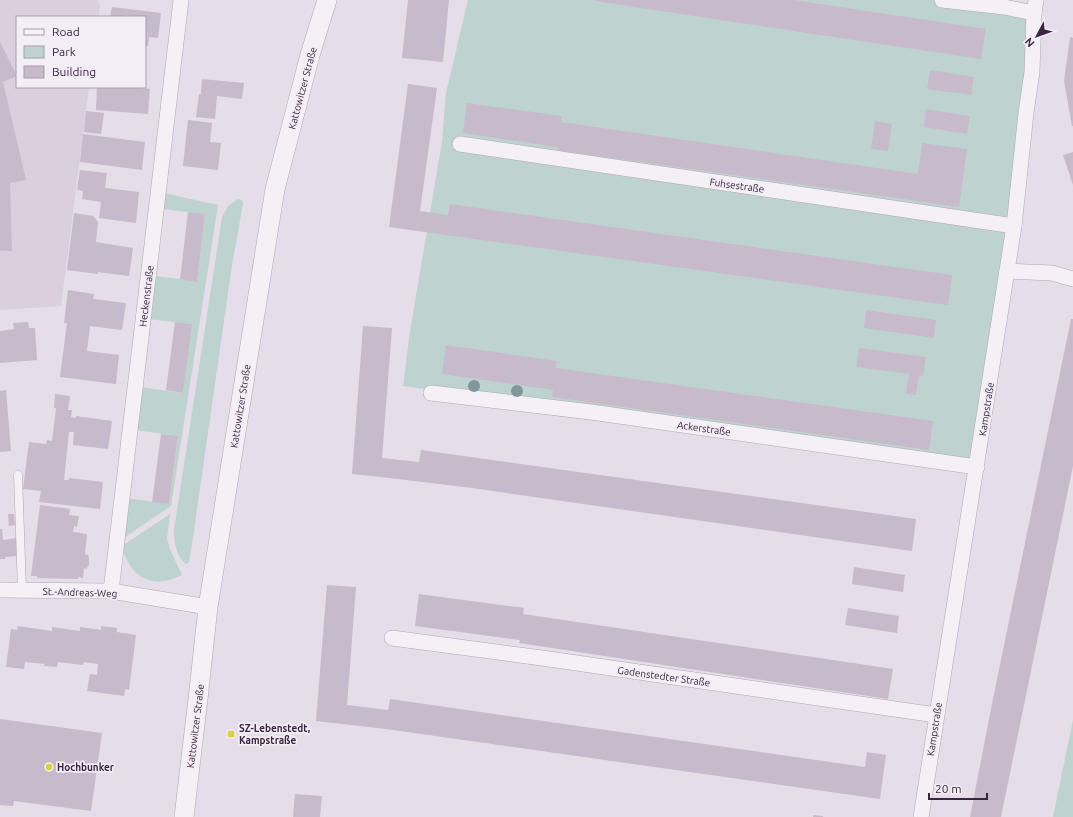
<svg xmlns="http://www.w3.org/2000/svg" width="1073" height="817" viewBox="0 0 1073 817" font-family="Ubuntu,sans-serif">
	<rect width="100%" height="100%" fill="#e5dde8"/>
	<!-- built -->
	<path fill="#dacfdd" d="M0 0H98L100 5 99 17H17V87H89L61 306 0 310Z"/>
	<!-- green -->
	<g fill="#bed3d0">
		<path d="M468 0H942L1034 13 977 467 403 386 410 331 442 142 446 93Z"/>
		<path d="M164 193 218 205 171 506 122 539 126 498 169 504 178 436 135 430 140 387 183 393 191 324 148 319 154 276 197 281 205 214 162 209Z"/>
		<path d="M238 199 242 200 243 204 232 265 190 558 189 562 186 564C176 557 174 541 174 530L222 217 228 206Z"/>
		<path d="M170 514 167 539 170 549 182 575C152 590 130 578 122 546Z"/>
		<path d="M1073 720V817H1053Z"/>
	</g>
	<!-- building -->
	<g fill="#c7bacb">
		<path d="M408 0H449L443 62 402 58Z"/>
		<path d="M595 0H794L986 29 981 59 621 5 595 1Z"/>
		<path d="M112 7 161 13 158 38 149 37 148 46H145V17H110Z"/>
		<path d="M1070 37 1073 38V126H1072L1064 81Z"/>
		<path d="M0 42 17 76 3 82 26 180 10 183 12 251H0Z"/>
		<path d="M930 70 974 77 971 95 927 89Z"/>
		<path d="M202 79 244 83 242 99 217 96 215 119 196 117 199 94H201Z"/>
		<path d="M408 84 437 88 420 211 448 215 450 204 952 275 948 305 389 227Z"/>
		<path d="M97 87H128L150 89 148 114 96 110Z"/>
		<path d="M467 103 562 116 561 122 918 174 922 143 967 149 959 207 557 150V147L463 133Z"/>
		<path d="M926 109 970 116 967 134 924 127Z"/>
		<path d="M86 111 104 113 101 134 84 132Z"/>
		<path d="M188 120 212 123 210 142 221 143 218 170 183 166Z"/>
		<path d="M875 121 892 124 888 151 871 149Z"/>
		<path d="M83 134 145 142 142 170 80 162Z"/>
		<path d="M1073 152V185L1063 155Z"/>
		<path d="M80 170 107 173 105 188 139 192 136 223 99 218 101 202 82 199 83 191 77 190Z"/>
		<path d="M188 212 205 214 197 282 180 279Z"/>
		<path d="M74 213 93 216 98 222 96 242 133 248 129 276 98 272V274L67 270Z"/>
		<path d="M68 290 94 294 93 299 126 303 122 330 90 326 87 351 119 355 116 384 60 377 67 323H64Z"/>
		<path d="M866 310 936 320 934 338 864 328Z"/>
		<path d="M1071 319H1073V466L1001 817H970L994 694Z"/>
		<path d="M28 322 29 328H35L37 360 0 363V331L14 329 13 323Z"/>
		<path d="M175 322 192 324 183 393 166 390Z"/>
		<path d="M363 326 392 328 382 458 419 462 421 450 916 519 912 551 472 488 381 477 352 474Z"/>
		<path d="M446 345 557 361 556 368 933 421 929 450 552 397 553 390 442 374Z"/>
		<path d="M859 348 926 357 923 376 919 375 916 395 906 394 909 374 856 367Z"/>
		<path d="M6 390 11 451 0 452V391Z"/>
		<path d="M55 394 70 396 68 410H72L71 417 76 418V416L112 421 108 449 73 445 74 432H69L64 480H69V478L103 482 100 509 39 502 41 491 23 489 29 442 46 444 47 440 52 441 56 408H54Z"/>
		<path d="M161 434 178 436 169 504 152 502Z"/>
		<path d="M40 505 70 509 69 515 79 516 77 527 74 526 73 532 87 534 85 554 88 555 89 558V565L86 569 84 568 83 578 78 577V579L37 578V576H31Z"/>
		<path d="M8 514H14L15 525 9 526Z"/>
		<path d="M0 529H2L3 540 17 538 18 556 5 557V559H0Z"/>
		<path d="M854 567 905 575 903 592 852 584Z"/>
		<path d="M327 585 356 587 347 705 388 710 390 699 865 767 867 752 886 755 880 799 386 729 316 721Z"/>
		<path d="M419 594 524 608 523 614 893 669 888 699 519 643 520 640 415 626Z"/>
		<path d="M848 608 899 616 897 633 845 625Z"/>
		<path d="M18 626 52 631V627L80 631V627L101 630V626L117 628V632L136 635 129 690 125 689 124 696 87 691 90 674 97 675 98 664 84 662 83 665 58 662 57 667 44 666 45 664 25 662 24 669 6 667 11 629 17 630Z"/>
		<path d="M0 719 102 733 91 811 14 801 13 806 0 805Z"/>
		<path d="M295 794 322 796 320 817H293Z"/>
		<path d="M813 815 823 816V817H813Z"/>
	</g>
	<g fill="none" stroke-linecap="round" stroke-linejoin="round">
		<!-- service casing -->
		<g stroke="#b1a6b6" stroke-width="9">
			<path id="service" d="M18 475 22 590"/>
		</g>
		<!-- minor casing -->
		<g stroke="#b1a6b6" stroke-width="16">
			<g id="minor">
				<path d="M942 0 1004 7 1034 13"/>
				<path d="M460 144 1014 226"/>
				<path d="M1007 271 1052 273 1073 279"/>
				<path d="M431 393 591 412 977 467"/>
				<path d="M0 590 111 591 208 607"/>
				<path d="M111 591 181 0"/>
				<path d="M392 638 542 658 936 715"/>
				<path d="M921 817 1014 226 1026 113 1032 72 1034 13 1036 0"/>
			</g>
		</g>
		<!-- tertiary casing -->
		<g stroke="#b1a6b6" stroke-width="20">
			<path id="tertiary" d="M184 817 198 699 208 607 275 189 310 55 327 0"/>
		</g>
		<!-- service -->
		<use href="#service" stroke="#f5f0f6" stroke-width="8"/>
		<!-- minor -->
		<use href="#minor" stroke="#f5f0f6" stroke-width="15"/>
		<!-- tertiary -->
		<use href="#tertiary" stroke="#f5f0f6" stroke-width="19"/>
	</g>
	<!-- trees -->
	<g fill="#83979a">
		<circle cx="474" cy="386" r="6"/>
		<circle cx="517" cy="391" r="6"/>
	</g>
	<!-- markers -->
	<g fill="#d9d337" stroke="#f3edf6" stroke-width="1.5">
		<rect x="227" y="730" width="8" height="8" rx="2"/>
		<circle cx="49" cy="767" r="4"/>
	</g>
	<g text-anchor="middle" stroke-width="3.5" stroke-linejoin="round" paint-order="stroke">
		<!-- street labels -->
		<g font-size="10" fill="#392540" stroke="#f3edf6">
			<text transform="translate(302 88) rotate(-75)" y="4">Kattowitzer Straße</text>
			<text transform="translate(737 185) rotate(8)" y="4">Fuhsestraße</text>
			<text transform="translate(146 296) rotate(-83)" y="4">Heckenstraße</text>
			<text transform="translate(240 406) rotate(-81)" y="4">Kattowitzer Straße</text>
			<text transform="translate(986 409) rotate(-81)" y="4">Kampstraße</text>
			<text transform="translate(704 428) rotate(8)" y="4">Ackerstraße</text>
			<text transform="translate(80 592) rotate(2)" y="4">St.-Andreas-Weg</text>
			<text transform="translate(664 676) rotate(8)" y="4">Gadenstedter Straße</text>
			<text transform="translate(195 726) rotate(-83)" y="4">Kattowitzer Straße</text>
			<text transform="translate(934 729) rotate(-81)" y="4">Kampstraße</text>
		</g>
		<!-- poi labels -->
		<g font-size="10" font-weight="bold" fill="#392540" stroke="#f3edf6" text-anchor="start">
			<text x="239" y="732">SZ-Lebenstedt,<tspan x="239" dy="12">Kampstraße</tspan></text>
			<text x="57" y="771">Hochbunker</text>
		</g>
	</g>
	<!-- legend -->
	<rect x="16" y="16" width="130" height="72" fill="#f3edf6" stroke="#a99dad"/>
	<rect x="24" y="29" width="20" height="6" fill="#f5f0f6" stroke="#a99dad"/>
	<text x="52" y="36" font-size="12" fill="#392540">Road</text>
	<rect x="24" y="46" width="20" height="12" fill="#bed3d0" stroke="#a99dad"/>
	<text x="52" y="56" font-size="12" fill="#392540">Park</text>
	<rect x="24" y="66" width="20" height="12" fill="#c7bacb" stroke="#a99dad"/>
	<text x="52" y="76" font-size="12" fill="#392540">Building</text>
	<!-- north arrow -->
	<g transform="translate(1037 36) rotate(229)" stroke="#f3edf6" stroke-width="3" paint-order="stroke">
	<path d="M0-3L7 15L0 10L-7 15Z" fill="#392540"/>
	<text y="-6" font-size="11" font-weight="bold" text-anchor="middle" fill="#392540">N</text>
	</g>
	<!-- scale -->
	<path d="M929 793v6h58v-6" fill="none" stroke="#392540" stroke-width="2"/>
	<text x="935" y="793" font-size="12" fill="#392540" stroke="#f3edf6" stroke-width="3" paint-order="stroke">20 m</text>
</svg>
